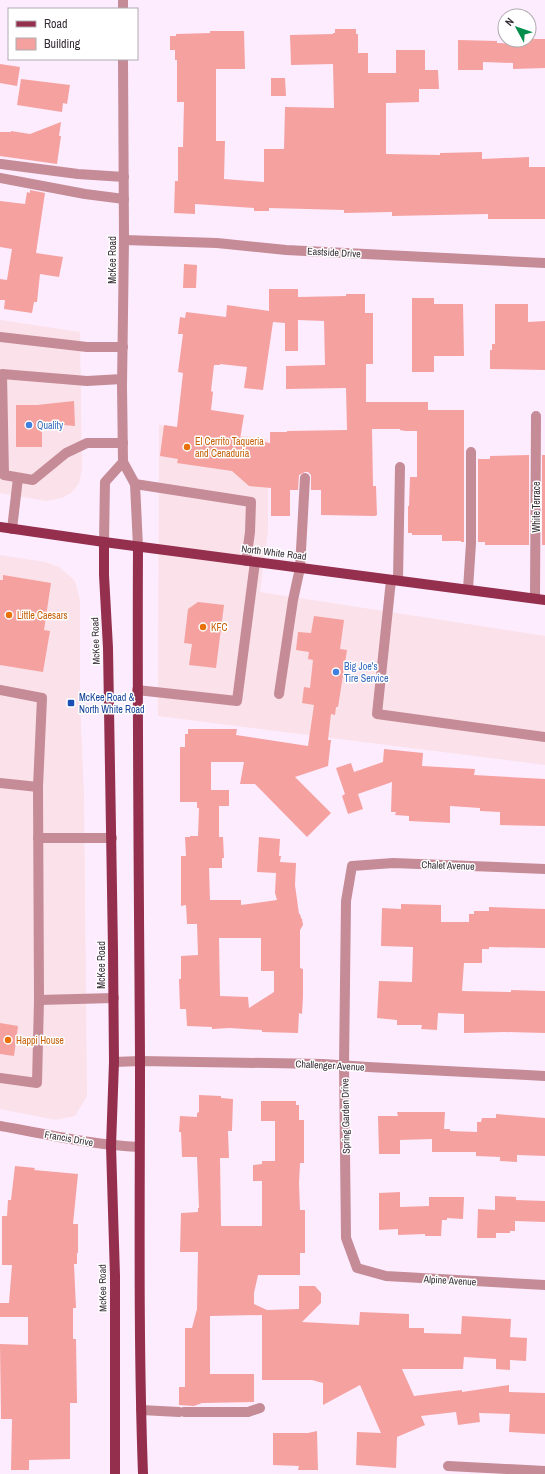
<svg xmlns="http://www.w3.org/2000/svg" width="545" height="1474" viewBox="0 0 545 1474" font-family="'Archivo Narrow',sans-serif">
	<rect width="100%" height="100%" fill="#fdecfe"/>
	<!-- commercial -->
	<g fill="#fbe1e9">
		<path d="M0 320 80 332 82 469 79 483 71 493 62 498 46 501 0 493Z"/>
		<path d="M159 425 268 439V531L260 592 545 636V765L158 716Z"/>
		<path d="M0 555 45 562 59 567 75 581 80 600V701L84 795 87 1096 75 1116 56 1120 0 1109Z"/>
	</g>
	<!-- building -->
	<g fill="#f5a19f" fill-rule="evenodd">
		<path d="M335 29H356V34H358V53H368V73H396V50H425V70H438L439 89H419V102L386 103V154L440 155V153L482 152V159L529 157V167H545V219H488V214L392 216V212L344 213V210L269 208V211H254V208L195 204V214L174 213 175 181H178V147H183L184 102H177V60H175V50H170V36H176V34L210 33V31H244L245 69H216V141H225L224 179 264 182V149H284L285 107 334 108 333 64 291 65 290 35 333 34V33H335Z"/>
		<path d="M529 39H545V68L513 69V63L483 62V70H458V40L497 41V43L525 44V40H529Z"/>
		<path d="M0 64 20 67 17 86 0 83Z"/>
		<path d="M271 78H285L286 96H271Z"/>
		<path d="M21 79 70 85 67 104 63 103 62 112 17 105Z"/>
		<path d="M61 122 59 136H61L57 164 0 156V132H11V131L30 134Z"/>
		<path d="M30 190 45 193 36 253 63 257 59 277 40 274 37 302H34L32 313 4 309 5 300H0V279L7 280 12 249 0 247V201L25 204 27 192 30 193Z"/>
		<path d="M184 264 197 265 196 288H183Z"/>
		<path d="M269 289H298V297L346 296V294H365V313H373V364H366V402H428V410H464V542H461V541H442V535H412V533H408V506H409L410 477H417V431H405L400 430V429H372L373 486H376L377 515 375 516 321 515V490H311V475L308 472H305L299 475 298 490H290V516H271V488L249 486 232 471 177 463 178 459 160 456 164 425 177 427 183 373 178 372 183 334H178L180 317 185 318 186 312 226 317 227 305 269 311ZM298 320 324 321 325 365 286 366V389L346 388 347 430 287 431V432H270V443L240 439 244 415 211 410 213 392 211 391 214 365H220V364L247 367 244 388 263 390 273 322 285 323V351H298Z"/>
		<path d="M412 298H434V304H463L464 356H434V372H412Z"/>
		<path d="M495 304H528V322L545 321V370L490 369V350H492V344H495Z"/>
		<path d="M74 401 75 426 42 423V447H16V405H37Z"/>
		<path d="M529 455V545H485V542H478V459H490V456Z"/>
		<rect x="542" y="455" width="3" height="90"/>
		<path d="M3 575 51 583 44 630 50 631 43 672 0 665V580H3Z"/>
		<path d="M198 602 224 605 216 668 189 665 192 644 184 643 188 609Z"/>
		<path d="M314 616 344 620 340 649 347 650 338 707H336L335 715 331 714 328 740H331L328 766 295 777 331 813 307 837 255 784H240L244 762H211V790H229V806H219V837H223L224 858H222V868H209L210 900H241V905L277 900 275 893 276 873 257 872 259 837 280 839 279 856H281L280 862 296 863 295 885 299 914H300L301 918 302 919 303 925 300 930V968L303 969V996L302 1014 299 1013 298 1033 262 1032V1030L230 1028 212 1029V1027L187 1026 186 1009H180L179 979H181V956L198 955 197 924H187L186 905 181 906V856H186L185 837H190V836H198L199 808H197V802H180V747H185V734H188V729H237L236 735 308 746 314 705 302 703 304 687 310 688 313 660 308 659 309 652 296 650 298 632 311 633ZM219 938H261V971H274V992L249 1008 248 997 220 996Z"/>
		<path d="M384 749 423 753 422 766 475 769 474 775 545 779V826L500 825V812L480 811V808L450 806V823L409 821V816L395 815 396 812H391L392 782 358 794 363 809 348 814 342 796 345 794 336 768 351 763 354 772 383 762Z"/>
		<path d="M401 904 441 905V922H469V914H474V911H489V907L545 909V948L489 947V949H482V963H464L462 991 511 992V990L545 991V1033L504 1032 464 1033V1014L438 1013 437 1030 421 1029 422 1025H397V1020L377 1018 379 981 412 982 413 947 381 946 382 908 401 909Z"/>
		<path d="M0 1023 18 1026 14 1056 0 1054Z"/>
		<path d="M199 1095 221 1096V1098L233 1099 232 1131H228L229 1158H220L221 1226H262V1181H253V1165L262 1164V1161H275V1121H261V1101H296V1105H299V1120H304V1163H300L299 1183 300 1210H305V1253H300V1275H258L254 1293V1304L267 1310 299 1309V1286H315L321 1293V1303L302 1322 359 1325 360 1312 409 1314V1328H424V1333L461 1334 462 1316 511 1319 510 1337 527 1338 526 1361 510 1360V1370L496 1369V1359L464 1357 463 1369H402L414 1396 462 1390V1392L509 1385V1392L545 1393V1434L509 1432 510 1414 479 1413 480 1422 458 1425 456 1412 421 1416 425 1425 397 1437 396 1468 356 1465 357 1432 381 1433 360 1385 323 1405V1383L312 1380H262V1315L210 1316V1374H254V1402L202 1403 194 1406 179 1405V1387H185V1328H192L197 1309 198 1252H180L181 1213 198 1212V1208H199L197 1157H182L181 1132H179L180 1116 197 1117V1113L199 1112Z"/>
		<path d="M397 1112H445L444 1129H450V1131L477 1132V1122H481L482 1118H496V1114L545 1118V1156L517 1155V1162L500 1161V1157L476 1156V1152H432V1139L400 1140V1154H379L378 1116H398Z"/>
		<path d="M15 1166 35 1168 34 1170 78 1174 73 1224H78V1253H77V1264H74L76 1308H73V1339H76L77 1403H70V1459L29 1460V1470H11L12 1419H1L0 1344 28 1345V1317H0V1303H9L12 1265H2V1216H7L8 1200H11Z"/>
		<path d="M400 1192V1207L429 1206V1197H464L463 1219 447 1218V1220H442L441 1236H425V1234L398 1235V1229L379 1230V1193Z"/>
		<path d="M495 1196 516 1197V1200L545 1201V1222L515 1221V1231H510V1233H496V1238H477L478 1209 495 1210Z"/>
		<path d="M317 1431 318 1470H298L299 1466 273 1465V1433H308Z"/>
	</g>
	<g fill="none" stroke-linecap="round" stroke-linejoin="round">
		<!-- minor -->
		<g stroke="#c58b97" stroke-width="10">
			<path d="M123 0V9"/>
			<path d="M123 59 124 240 122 386 123 462 135 484 138 547"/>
			<path d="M1 164 78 174 124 177"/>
			<path d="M0 178 85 194 124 199"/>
			<path d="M124 240 217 243 286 250 545 263"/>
			<path d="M0 337 87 347H123"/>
			<path d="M122 379 87 381 2 374 4 475 33 480 66 453 87 443H123"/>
			<path d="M135 484 251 502 250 532 246 561"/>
			<path d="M12 529 18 478"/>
			<path d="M104 542 105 482 123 462"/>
			<path d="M391 580 377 714 545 737"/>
			<path d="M398 580 400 467"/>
			<path d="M468 589 471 543V452"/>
			<path d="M535 598 536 416"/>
			<path d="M0 690 42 698 38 787 39 1000 37 1083 0 1078"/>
			<path d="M137 690 237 701 255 562"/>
			<path d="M279 694 293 600 300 568 305 478"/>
			<path d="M0 783 38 787"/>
			<path d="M38 838H112"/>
			<path d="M545 869 393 863 352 866 346 901 344 1066 346 1238 357 1268 386 1276 545 1285"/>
			<path d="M39 1000 114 998"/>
			<path d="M114 1062 140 1061 323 1064 368 1067 545 1076"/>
			<path d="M0 1126C46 1134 92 1145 139 1147"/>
			<path d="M141 1410 179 1412"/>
			<path d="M184 1412H248L260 1408"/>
			<path d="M448 1466 545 1471"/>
		</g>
		<!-- major -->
		<g stroke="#942f4d" stroke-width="10">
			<path d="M0 527 104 542 545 600"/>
			<path d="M104 542V575L108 648 113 950 114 1062 111 1146 115 1276V1474"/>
			<path d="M138 547C137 718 139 888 140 1059 140 1198 138 1336 143 1474"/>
		</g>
	</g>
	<!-- markers -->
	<g fill="#3f7fe0" stroke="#fff" stroke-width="1.5">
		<circle cx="29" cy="425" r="4"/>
		<circle cx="336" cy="672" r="4"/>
	</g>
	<g fill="#e8710a" stroke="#fff" stroke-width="1.5">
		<circle cx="187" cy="447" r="4"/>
		<circle cx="9" cy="615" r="4"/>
		<circle cx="203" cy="627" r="4"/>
		<circle cx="8" cy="1040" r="4"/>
	</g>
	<rect fill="#1a4fb4" stroke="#fff" stroke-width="1.5" x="67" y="699" width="8" height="8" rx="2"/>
	<g text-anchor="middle" stroke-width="3" stroke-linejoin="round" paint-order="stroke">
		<!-- street labels -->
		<g font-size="10" fill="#362e36" stroke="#fff">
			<text transform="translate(334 252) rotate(3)" y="4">Eastside Drive</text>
			<text transform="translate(112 260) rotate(-90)" y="4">McKee Road</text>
			<text transform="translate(536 507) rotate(-90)" y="4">White Terrace</text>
			<text transform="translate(274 552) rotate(7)" y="4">North White Road</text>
			<text transform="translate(95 641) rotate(-92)" y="4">McKee Road</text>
			<text transform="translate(448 865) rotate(2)" y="4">Chalet Avenue</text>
			<text transform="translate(101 965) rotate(-90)" y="4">McKee Road</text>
			<text transform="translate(330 1065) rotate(3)" y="4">Challenger Avenue</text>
			<text transform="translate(345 1116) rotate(-91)" y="4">Spring Garden Drive</text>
			<text transform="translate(69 1138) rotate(10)" y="4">Francis Drive</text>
			<text transform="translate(450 1280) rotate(3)" y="4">Alpine Avenue</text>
			<text transform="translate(102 1288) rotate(-91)" y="4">McKee Road</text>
		</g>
		<!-- shop labels -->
		<g font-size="10" fill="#366cbe" stroke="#fff" text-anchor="start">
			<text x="37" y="429">Quality</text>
			<text x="344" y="670">Big Joe's<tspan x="344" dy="12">Tire Service</tspan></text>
		</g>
		<!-- food labels -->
		<g font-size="10" fill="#c56008" stroke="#fff" text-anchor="start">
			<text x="195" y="445">El Cerrito Taqueria<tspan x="195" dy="12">and Cenaduria</tspan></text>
			<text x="17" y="619">Little Caesars</text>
			<text x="211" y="631">KFC</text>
			<text x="16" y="1044">Happi House</text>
		</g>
		<!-- transit labels -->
		<g font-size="10" fill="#164399" stroke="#fff" text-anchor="start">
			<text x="79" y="701">McKee Road &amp;<tspan x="79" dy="12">North White Road</tspan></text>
		</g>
	</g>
	<!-- legend -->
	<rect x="8" y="8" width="130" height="52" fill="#ffffff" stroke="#afabaf"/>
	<rect x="16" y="21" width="20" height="6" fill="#942f4d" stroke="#afabaf"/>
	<text x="44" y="28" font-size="12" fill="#362e36">Road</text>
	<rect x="16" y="38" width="20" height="12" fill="#f5a19f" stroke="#afabaf"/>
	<text x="44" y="48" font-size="12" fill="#362e36">Building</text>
	<!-- north arrow -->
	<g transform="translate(517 28) rotate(310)"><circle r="19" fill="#ffffff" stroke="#afabaf"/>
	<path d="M0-3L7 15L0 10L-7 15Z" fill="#018d4b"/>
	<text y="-6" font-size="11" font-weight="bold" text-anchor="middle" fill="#362e36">N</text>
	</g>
</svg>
